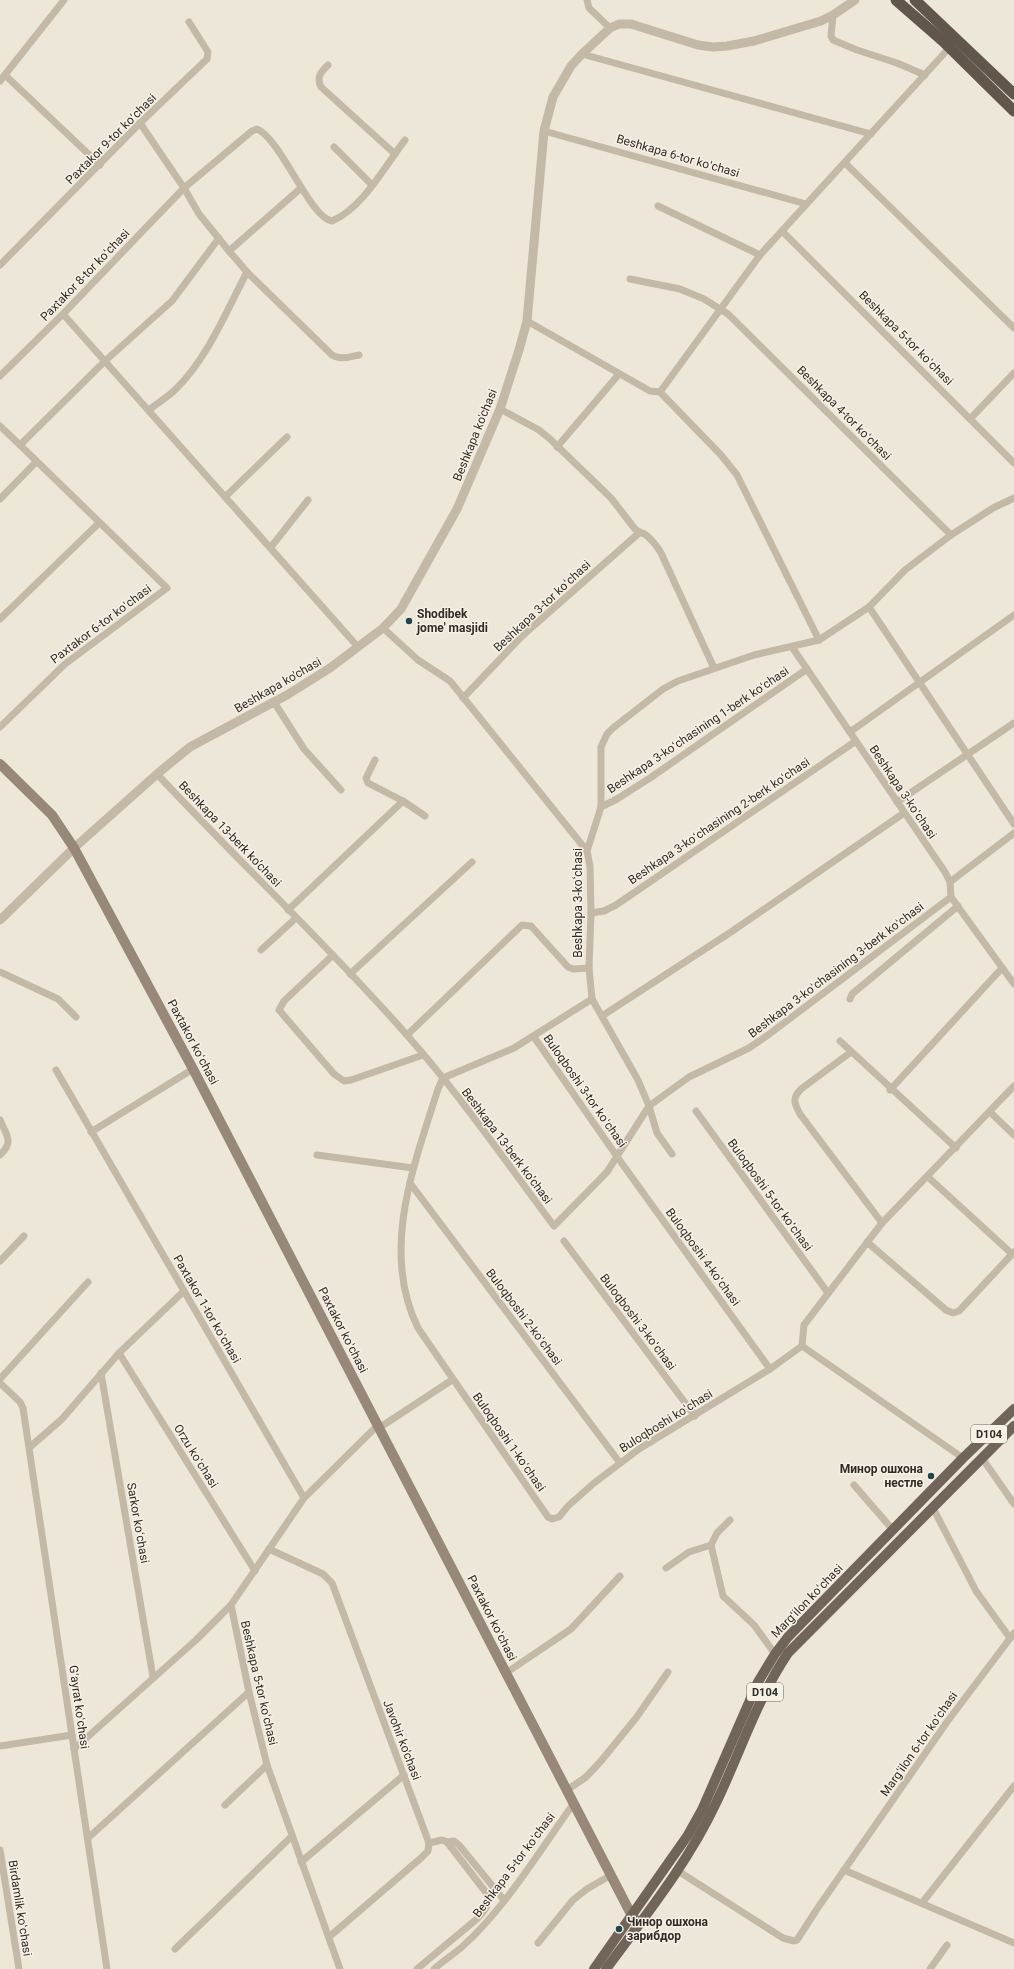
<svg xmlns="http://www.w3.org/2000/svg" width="1014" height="1969" viewBox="0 0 1014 1969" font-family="Roboto,sans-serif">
	<rect width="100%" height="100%" fill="#ede7d9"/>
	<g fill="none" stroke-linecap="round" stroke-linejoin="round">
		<!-- minor -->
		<g stroke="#c4b8a7" stroke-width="7">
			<path d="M587 0 589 8 610 28"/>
			<path d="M833 15 831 36 833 40 857 50 897 63 925 75"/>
			<path d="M582 54 871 134"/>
			<path d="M328 65C321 72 316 77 321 87L395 154"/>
			<path d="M5 75 100 165"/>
			<path d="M0 81 64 0"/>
			<path d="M140 123 184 188 199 214 229 251 247 272 332 355C341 360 350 357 359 355"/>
			<path d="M544 131 806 204"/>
			<path d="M334 147 372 185"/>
			<path d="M845 163 1014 328"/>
			<path d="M658 206 760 255"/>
			<path d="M782 231 1014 463"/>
			<path d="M229 251 301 188"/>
			<path d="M0 265 140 123 207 59 208 52 189 22"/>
			<path d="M630 279 680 289 704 299 728 314 951 535"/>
			<path d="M63 314 358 647"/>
			<path d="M527 321 650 391 660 392 721 455 737 475 819 640"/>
			<path d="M0 376 63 314 184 188 252 131 257 129C281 139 310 218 332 221 363 208 385 166 405 140"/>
			<path d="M660 392 760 255 950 47"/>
			<path d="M500 409 539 430 550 439 611 498 635 529C639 533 642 532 646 535 652 540 657 546 661 553L714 668"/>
			<path d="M149 410C157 403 168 397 176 389 208 357 226 312 247 272"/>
			<path d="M971 418 1014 373"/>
			<path d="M0 426 20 445"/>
			<path d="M557 447 619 374"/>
			<path d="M225 497 287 437"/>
			<path d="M0 499 36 462"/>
			<path d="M271 547 308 500"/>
			<path d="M869 607 1014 824"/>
			<path d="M0 619 99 523"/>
			<path d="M383 628 418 660 450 681 587 851"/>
			<path d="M792 647 945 872 950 882 951 897 1014 984"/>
			<path d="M463 698 522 636 639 533"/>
			<path d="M274 702 304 749 341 790"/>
			<path d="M0 727 65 664 167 588 20 445 105 361 172 301 219 238"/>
			<path d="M850 732 1014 615"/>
			<path d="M375 760 366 778 368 783 403 801 425 816"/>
			<path d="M157 774C239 862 327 944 406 1034 460 1095 506 1162 554 1226L607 1172 649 1106 689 1077 749 1048 768 1035 951 897"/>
			<path d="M897 802 1014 723"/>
			<path d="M601 807 617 799 650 778 807 669"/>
			<path d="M950 882 1014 833"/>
			<path d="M288 910 403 801"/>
			<path d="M591 913 604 911 616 905 856 741"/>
			<path d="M261 950 296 918"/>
			<path d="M333 955 284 1001 279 1010 334 1074 344 1081 351 1080 423 1055"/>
			<path d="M0 972 58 999 76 1017"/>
			<path d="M350 974 472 862"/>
			<path d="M592 999 514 1048 443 1078 438 1089C414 1165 380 1251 418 1328L548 1517 552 1519 559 1517 568 1506 594 1483 639 1449 770 1369 802 1346"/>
			<path d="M850 999 852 994 958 906"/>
			<path d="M602 1016 731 932 904 813"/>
			<path d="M407 1035 522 925 531 926 568 967 573 969 589 968"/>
			<path d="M534 1037 618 1158 770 1369"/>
			<path d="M840 1041 956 1148"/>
			<path d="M851 1052 801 1089C792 1098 794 1103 800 1114L882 1223"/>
			<path d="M56 1070 304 1498"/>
			<path d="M890 1090 1002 968"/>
			<path d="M696 1111 828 1293"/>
			<path d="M990 1112 1014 1135"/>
			<path d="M0 1120C7 1136 14 1142 0 1155"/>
			<path d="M91 1132 193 1069"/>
			<path d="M672 1154 657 1133 649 1106 638 1080 592 999 589 968 591 913 590 866 587 851 601 807V747L607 734 613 728 663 689 678 681 754 655 819 640 869 607 905 570 951 535 993 508 1014 498"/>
			<path d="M317 1155 413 1168"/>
			<path d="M928 1177 1012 1254"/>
			<path d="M410 1183 620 1463"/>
			<path d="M564 1241 695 1416"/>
			<path d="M867 1242 946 1310 953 1313 959 1311 1014 1252"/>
			<path d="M0 1261 24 1236"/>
			<path d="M802 1346 804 1325 882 1223 1014 1086"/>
			<path d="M802 1346 963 1458"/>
			<path d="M119 1353 255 1571"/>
			<path d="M101 1373 153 1677"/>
			<path d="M0 1379 88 1282"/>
			<path d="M0 1383 20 1402 23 1408 107 1969"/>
			<path d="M379 1428 452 1380"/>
			<path d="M30 1447 62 1419 119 1353 184 1291"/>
			<path d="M982 1458 1014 1504"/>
			<path d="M854 1485 893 1530"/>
			<path d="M933 1508 976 1591 1010 1638"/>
			<path d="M730 1520 717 1533 711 1545 723 1596 754 1625 775 1654"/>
			<path d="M269 1549 323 1574 332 1583 429 1843 428 1851 421 1858 329 1937"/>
			<path d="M666 1568 689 1552 711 1545"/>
			<path d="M231 1605 249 1692 267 1765 340 1969"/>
			<path d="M506 1673 571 1629 620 1576"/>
			<path d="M0 1746 72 1735"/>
			<path d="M74 1749 196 1640 231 1605 304 1498 377 1426"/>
			<path d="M567 1790 586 1777 601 1761 636 1718 668 1672"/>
			<path d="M225 1805 267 1765"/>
			<path d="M88 1838 249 1692"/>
			<path d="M447 1842 454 1841 459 1845 504 1900"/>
			<path d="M0 1850 19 1969"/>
			<path d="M301 1862 404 1775"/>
			<path d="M844 1870 1014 1943"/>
			<path d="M678 1871 783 1938 794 1941 797 1940 817 1909 947 1722 1014 1633"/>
			<path d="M922 1903 1014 1786"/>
			<path d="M538 1943 573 1900 587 1889 611 1875"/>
			<path d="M175 1949 291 1837"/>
			<path d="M417 1969 478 1918C485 1910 489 1906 488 1895L447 1842 442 1840 429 1843"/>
			<path d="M434 1969C443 1961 454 1954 463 1946 506 1907 540 1850 574 1803"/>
			<path d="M930 1969 947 1945"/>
		</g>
		<!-- tertiary -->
		<path stroke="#c4b8a7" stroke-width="9" d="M0 920 74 848 157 774 190 747 287 695 330 668 383 628 401 609 457 509 500 409 519 350 527 321 544 131 553 97 571 66 582 54 610 28 619 24H631L698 45 713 47 727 46 754 41 821 21 833 15 855 0"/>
		<!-- secondary -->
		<path stroke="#978879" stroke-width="10" d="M0 764 52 815 74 848 193 1069 632 1916 639 1923"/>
		<!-- primary -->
		<g stroke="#716559" stroke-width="10">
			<path d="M594 1969 688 1835 702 1810 758 1682 775 1654 788 1637 963 1458 1014 1409"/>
			<path d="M606 1969C645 1916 688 1863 716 1803 740 1753 757 1699 788 1653L1014 1426"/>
		</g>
		<!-- trunk -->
		<g stroke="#61564c" stroke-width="11">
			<path d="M896 0 943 41 1014 111"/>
			<path d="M915 0 1014 94"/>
		</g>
	</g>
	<!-- markers -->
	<g fill="#21444d" stroke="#f6f1e5" stroke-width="1.5">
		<circle cx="409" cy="621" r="4"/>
		<circle cx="931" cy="1476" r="4"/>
		<circle cx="619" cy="1929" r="4"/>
	</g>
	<g text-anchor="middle" stroke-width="3" stroke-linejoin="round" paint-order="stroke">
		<!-- shield labels -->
		<g fill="#f6f1e5" stroke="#6c665f" stroke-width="1">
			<rect x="971" y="1425" width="36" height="18" rx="3"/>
			<rect x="747" y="1683" width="36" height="18" rx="3"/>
		</g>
		<g font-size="11" font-weight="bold" fill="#312b26">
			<text x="989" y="1438">D104</text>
			<text x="765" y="1696">D104</text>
		</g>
		<!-- street labels -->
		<g font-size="12" fill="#312b26" stroke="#f6f1e5">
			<text transform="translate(111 139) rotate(-45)" y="4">Paxtakor 9-tor koʻchasi</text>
			<text transform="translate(678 156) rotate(16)" y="4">Beshkapa 6-tor koʻchasi</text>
			<text transform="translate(85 275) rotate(-46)" y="4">Paxtakor 8-tor koʻchasi</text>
			<text transform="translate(906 338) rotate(45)" y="4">Beshkapa 5-tor koʻchasi</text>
			<text transform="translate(844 413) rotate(45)" y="4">Beshkapa 4-tor koʻchasi</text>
			<text transform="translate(475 435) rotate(-68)" y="4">Beshkapa ko'chasi</text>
			<text transform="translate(542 606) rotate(-43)" y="4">Beshkapa 3-tor koʻchasi</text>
			<text transform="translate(101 624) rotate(-37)" y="4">Paxtakor 6-tor koʻchasi</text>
			<text transform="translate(278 685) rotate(-30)" y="4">Beshkapa ko'chasi</text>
			<text transform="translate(698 730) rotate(-34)" y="4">Beshkapa 3-koʻchasining 1-berk koʻchasi</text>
			<text transform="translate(903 792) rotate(56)" y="4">Beshkapa 3-koʻchasi</text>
			<text transform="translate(719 821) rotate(-34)" y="4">Beshkapa 3-koʻchasining 2-berk koʻchasi</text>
			<text transform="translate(230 834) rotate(46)" y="4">Beshkapa 13-berk koʼchasi</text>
			<text transform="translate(578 903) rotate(-90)" y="4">Beshkapa 3-koʻchasi</text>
			<text transform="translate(836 970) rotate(-37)" y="4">Beshkapa 3-koʻchasining 3-berk koʻchasi</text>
			<text transform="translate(193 1042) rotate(62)" y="4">Paxtakor koʻchasi</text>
			<text transform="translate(585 1091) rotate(55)" y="4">Buloqboshi 3-tor koʻchasi</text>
			<text transform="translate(507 1146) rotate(53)" y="4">Beshkapa 13-berk koʼchasi</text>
			<text transform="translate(770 1195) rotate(54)" y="4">Buloqboshi 5-tor koʻchasi</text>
			<text transform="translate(703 1257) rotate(54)" y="4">Buloqboshi 4-koʻchasi</text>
			<text transform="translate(207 1309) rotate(60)" y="4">Paxtakor 1-tor koʻchasi</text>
			<text transform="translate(524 1317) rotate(53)" y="4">Buloqboshi 2-koʻchasi</text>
			<text transform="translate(638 1322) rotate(53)" y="4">Buloqboshi 3-koʻchasi</text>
			<text transform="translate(343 1330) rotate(63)" y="4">Paxtakor koʻchasi</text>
			<text transform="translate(666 1421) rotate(-32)" y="4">Buloqboshi koʻchasi</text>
			<text transform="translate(509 1442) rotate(55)" y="4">Buloqboshi 1-koʻchasi</text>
			<text transform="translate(196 1456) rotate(58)" y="4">Orzu koʻchasi</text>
			<text transform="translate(138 1523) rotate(80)" y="4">Sarkor koʻchasi</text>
			<text transform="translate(807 1601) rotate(-46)" y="4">Margʻilon koʻchasi</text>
			<text transform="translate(492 1618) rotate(63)" y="4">Paxtakor koʻchasi</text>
			<text transform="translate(259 1683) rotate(77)" y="4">Beshkapa 5-tor koʻchasi</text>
			<text transform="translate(79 1707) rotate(82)" y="4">Gʻayrat koʻchasi</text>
			<text transform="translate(402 1740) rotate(69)" y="4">Javohir ko'chasi</text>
			<text transform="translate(919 1744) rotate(-55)" y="4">Margʻilon 6-tor koʻchasi</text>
			<text transform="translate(514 1865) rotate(-53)" y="4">Beshkapa 5-tor koʻchasi</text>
			<text transform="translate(20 1908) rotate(81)" y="4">Birdamlik koʻchasi</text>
		</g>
		<!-- poi labels -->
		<g font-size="12" font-weight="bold" fill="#312b26" stroke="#f6f1e5" text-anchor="start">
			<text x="417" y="618">Shodibek<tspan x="417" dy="14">jome' masjidi</tspan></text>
			<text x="923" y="1473" text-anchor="end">Минор ошхона<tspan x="923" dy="14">нестле</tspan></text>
			<text x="627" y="1926">Чинор ошхона<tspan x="627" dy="14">зарибдор</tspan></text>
		</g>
	</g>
</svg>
